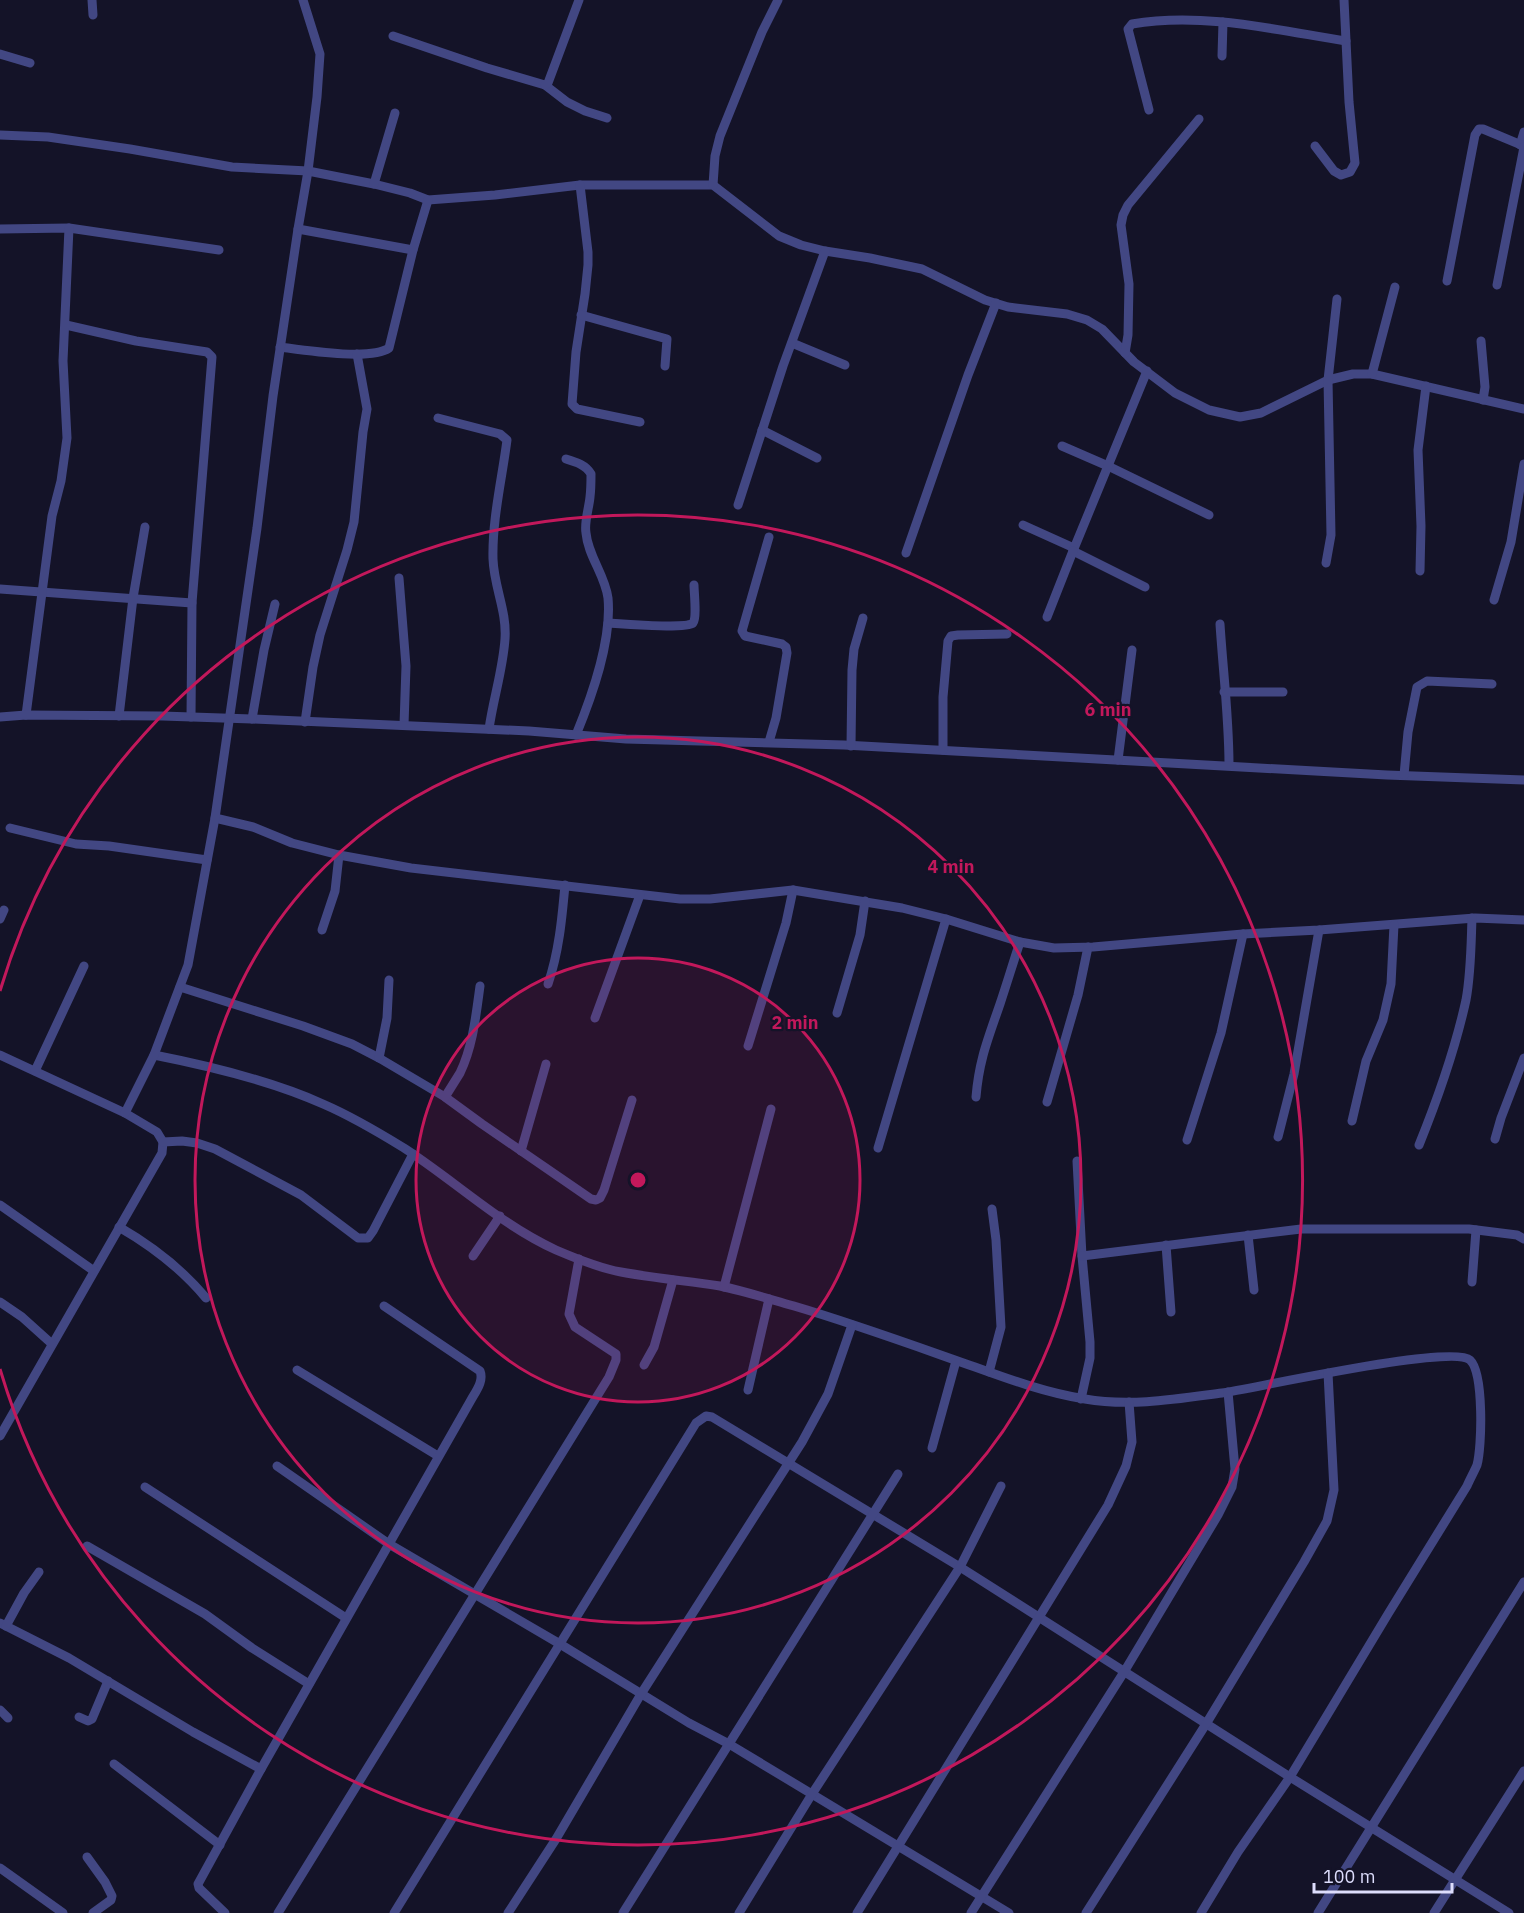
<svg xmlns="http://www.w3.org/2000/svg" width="1524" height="1913" viewBox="0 0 1524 1913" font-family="'IBM Plex Sans',sans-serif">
	<rect width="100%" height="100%" fill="#141328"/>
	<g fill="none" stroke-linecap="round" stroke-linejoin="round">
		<!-- street -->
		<g stroke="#424783" stroke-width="9">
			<path d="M92 0 93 15"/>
			<path d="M393 36 487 68 545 85 567 102 585 111 607 118"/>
			<path d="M0 54 30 63"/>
			<path d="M1222 56 1223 22"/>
			<path d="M545 85 548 83 579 0"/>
			<path d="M1149 110 1128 29 1132 24C1203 12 1276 30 1346 41"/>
			<path d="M0 135 48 137 130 149 232 167 308 171 374 184 410 193 428 200 495 195 580 185H713L779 236 801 245 825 251 870 258 922 269 985 300 1008 307 1067 314 1087 320 1102 329 1134 362 1175 393 1209 410 1240 417 1261 413 1328 380 1353 374H1372L1524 409"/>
			<path d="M1520 145 1524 132"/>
			<path d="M1315 146 1334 171 1341 175 1350 172 1355 163 1349 102 1344 0"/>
			<path d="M374 184 395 113"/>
			<path d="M580 185 588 252V265L585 294 576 352 572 404 577 409 640 422"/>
			<path d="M713 185 715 156 720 136 762 32 778 0"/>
			<path d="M0 229 69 228 219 250"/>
			<path d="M298 229 413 250"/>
			<path d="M1447 281 1475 135 1479 129H1483L1524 146"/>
			<path d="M1497 285 1524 147"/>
			<path d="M581 315 667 339 665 366"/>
			<path d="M66 325 136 341 207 352 212 357 192 603 191 717"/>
			<path d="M1481 341 1485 387 1483 400"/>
			<path d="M792 343 845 365"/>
			<path d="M280 347C303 350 371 361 389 348L413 250 428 200"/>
			<path d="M1125 353 1128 335 1129 284 1121 225 1123 215 1128 205 1199 119"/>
			<path d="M1372 374 1395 287"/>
			<path d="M438 418 500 434 507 440C502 479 492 520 493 559 494 587 507 611 505 639 503 669 493 700 489 729"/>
			<path d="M762 430 817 458"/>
			<path d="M1062 446 1108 466 1209 515"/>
			<path d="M566 459C576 462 586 465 591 474 591 482 591 489 590 497 589 508 584 522 586 533 588 556 605 575 608 598 612 641 592 696 576 735"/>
			<path d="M738 505 783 366 825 251"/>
			<path d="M1023 525 1074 548"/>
			<path d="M769 537 742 631 745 636 782 644 786 647 787 653 776 718 769 742"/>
			<path d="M906 553 968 375 996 303"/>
			<path d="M1326 563 1331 535 1328 380 1337 299"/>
			<path d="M1420 571 1421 526 1418 450 1426 386"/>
			<path d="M399 578 406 666 404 725"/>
			<path d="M1145 587 1073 551 1147 371"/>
			<path d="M0 589 192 603"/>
			<path d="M1494 600 1511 542 1524 464"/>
			<path d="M1047 617 1073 551"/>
			<path d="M608 623C620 624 686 629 693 623 697 618 694 592 694 585"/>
			<path d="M1220 624C1223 671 1229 718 1229 765"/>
			<path d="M1224 692H1283"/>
			<path d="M26 715 52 516 61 481 67 438 63 361 69 228"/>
			<path d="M119 716 133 598 145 527"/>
			<path d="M0 717 26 715 162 716 252 719 529 731 626 739 844 745 1387 775 1524 780"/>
			<path d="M252 719 264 650 275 604"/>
			<path d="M305 722 313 667 320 635 347 550 354 522 363 432 367 409 357 354"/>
			<path d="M851 746 852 670 854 649 863 618"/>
			<path d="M943 750V697L948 641 951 636 958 635 1007 634"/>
			<path d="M1118 760 1132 650"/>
			<path d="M1404 775 1408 732 1417 687 1427 681 1492 684"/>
			<path d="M215 818 253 827 292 843 339 855 411 868 680 899H710L793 890 902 908 946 919 1020 942 1054 948 1093 947 1243 934 1319 930 1475 918 1524 920"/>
			<path d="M10 828 76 844 109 846 207 860"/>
			<path d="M0 919 4 910"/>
			<path d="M322 930 335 891 339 855"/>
			<path d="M548 984C559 952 562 918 565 885"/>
			<path d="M180 987 303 1026 352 1044 379 1058 445 1097 482 1124 591 1199 596 1200 600 1198 604 1190 632 1100"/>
			<path d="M837 1013 860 935 865 901"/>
			<path d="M595 1018 640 895"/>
			<path d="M748 1046 786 923 793 890"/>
			<path d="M0 1055 125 1113 157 1132 163 1142 162 1153 0 1436"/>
			<path d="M154 1055C210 1066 272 1081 323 1104 351 1116 378 1132 404 1148 455 1181 501 1225 556 1250 577 1259 599 1268 621 1272 654 1278 687 1281 720 1286 744 1291 769 1299 794 1306 855 1324 915 1346 975 1367 1011 1380 1047 1393 1085 1399 1130 1407 1177 1399 1222 1393 1256 1388 1452 1344 1470 1360 1484 1373 1482 1447 1477 1465 1474 1472 1470 1479 1467 1486L1388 1614 1290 1777 1238 1852 1201 1913"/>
			<path d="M379 1058 387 1018 389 980"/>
			<path d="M35 1071 84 966"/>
			<path d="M445 1097C450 1089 455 1081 460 1073 473 1046 476 1015 480 986"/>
			<path d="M976 1097C979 1060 988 1039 1000 1004 1007 983 1013 963 1020 942"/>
			<path d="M1047 1102 1078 995 1088 947"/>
			<path d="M125 1113 154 1055 188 965 215 818 257 528 273 396 298 229 308 171 317 97 320 54 303 0"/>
			<path d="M1352 1121 1366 1061 1383 1020 1391 984 1394 925"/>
			<path d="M1278 1137 1294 1074 1319 930"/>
			<path d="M1495 1139 1501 1118 1524 1058"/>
			<path d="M1187 1140 1221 1033 1243 934"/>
			<path d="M163 1142 182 1141 197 1143 215 1149 301 1195 358 1238H368L373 1231 413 1154"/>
			<path d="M1419 1145C1438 1098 1455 1050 1466 1000 1471 973 1471 945 1472 918"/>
			<path d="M878 1148 946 919"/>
			<path d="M521 1151 546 1064"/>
			<path d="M1077 1161 1082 1256 1090 1342V1358L1081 1399"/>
			<path d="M0 1205 94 1271"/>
			<path d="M119 1227C152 1246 181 1268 206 1298"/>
			<path d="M1248 1235 1254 1290"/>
			<path d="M1166 1245 1171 1312"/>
			<path d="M473 1256 500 1216"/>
			<path d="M1082 1256 1301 1229H1469L1517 1235 1524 1239"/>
			<path d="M1472 1282 1476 1230"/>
			<path d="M724 1287 771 1109"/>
			<path d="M0 1302 22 1317 52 1344"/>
			<path d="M644 1365 654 1347 673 1280"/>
			<path d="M297 1370 438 1456"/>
			<path d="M989 1372 1001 1327 996 1240 992 1209"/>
			<path d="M748 1390 769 1299"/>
			<path d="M932 1448 956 1361"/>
			<path d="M277 1466 389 1544 471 1400C476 1391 484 1381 480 1371L384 1306"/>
			<path d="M145 1487 346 1618"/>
			<path d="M87 1546 205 1614 252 1648 309 1684"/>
			<path d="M0 1623 69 1658 193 1732 261 1769"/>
			<path d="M6 1626 24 1593 39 1572"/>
			<path d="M0 1710 8 1718"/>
			<path d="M79 1717 88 1721 92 1719 108 1681"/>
			<path d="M114 1764 220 1845"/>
			<path d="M87 1857 105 1882 112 1896 111 1900 93 1913"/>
			<path d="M0 1868 63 1913"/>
			<path d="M225 1913 199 1888 198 1884 261 1769 389 1544 560 1644 689 1723 729 1744 1009 1913"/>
			<path d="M278 1913 609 1377 616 1360V1354L575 1327 569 1314 579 1259"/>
			<path d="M394 1913 696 1423 706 1416 712 1417 960 1567 1290 1777 1509 1913"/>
			<path d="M508 1913 556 1839 641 1694 802 1442 828 1394 852 1325"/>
			<path d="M623 1913 898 1474"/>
			<path d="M739 1913 812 1794 960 1567 1001 1486"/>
			<path d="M857 1913 1108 1505 1126 1466 1132 1442 1129 1402"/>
			<path d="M971 1913 1124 1672 1218 1515 1232 1487 1235 1469 1228 1392"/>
			<path d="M1086 1913 1206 1724 1304 1562 1327 1521 1334 1490 1328 1373"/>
			<path d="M1318 1913 1524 1582"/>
			<path d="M1434 1913 1524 1771"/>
		</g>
	</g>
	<!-- distance rings -->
	<circle cx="638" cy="1180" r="222" fill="#c2185b" fill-opacity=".12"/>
	<g fill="none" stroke="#c2185b" stroke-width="3">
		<circle cx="638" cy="1180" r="222"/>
		<circle cx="638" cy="1180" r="443"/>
		<path d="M0 991A665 665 0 1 1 0 1369"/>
	</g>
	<circle cx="638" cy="1180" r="9" fill="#c2185b" stroke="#141328" stroke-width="3"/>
	<g font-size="18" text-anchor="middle" font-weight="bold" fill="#c2185b" stroke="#141328" stroke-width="4.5" stroke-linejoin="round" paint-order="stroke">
		<text x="1108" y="716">6 min</text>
		<text x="951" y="873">4 min</text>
		<text x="795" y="1029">2 min</text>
	</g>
	<!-- scale -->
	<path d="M1314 1883v9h138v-9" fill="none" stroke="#ddddfc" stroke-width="3"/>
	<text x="1323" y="1883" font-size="18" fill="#ddddfc" stroke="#141328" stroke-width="4.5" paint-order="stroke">100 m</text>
</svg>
